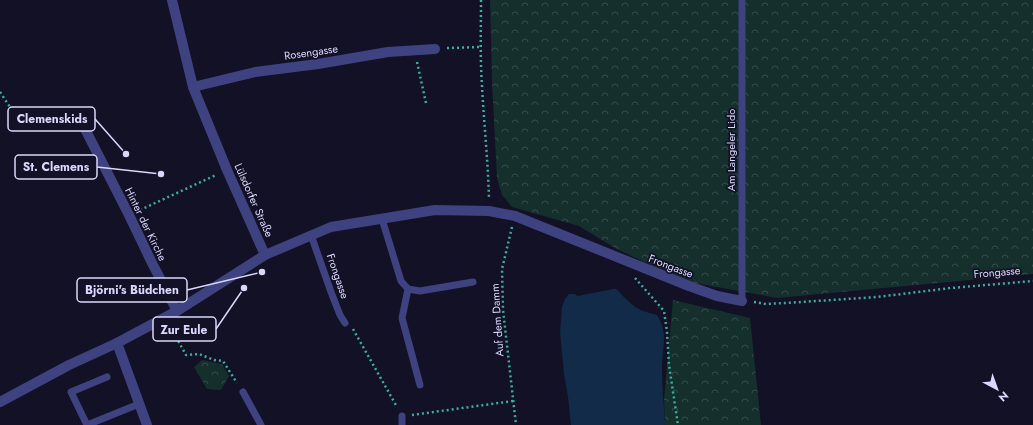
<svg xmlns="http://www.w3.org/2000/svg" width="1033" height="425" viewBox="0 0 1033 425" font-family="Jost,sans-serif">
	<defs>
		<pattern id="forest-crowns" width="20" height="18" patternUnits="userSpaceOnUse"><rect width="20" height="18" fill="#142f2c"/><path d="M2 6a3 3 0 1 1 6 0M12 15a3 3 0 1 1 6 0" fill="none" stroke="#364c4c"/></pattern>
	</defs>
	<rect width="100%" height="100%" fill="#131125"/>
	<!-- forest -->
	<g fill="url(#forest-crowns)">
		<path d="M490 0H1033V274L777 298 684 281 615 248 579 226 512 207 502 195 497 178 492 82Z"/>
		<path d="M673 300 750 318 761 425H665L664 400Z"/>
		<path d="M202 360 222 364 229 376 221 390 207 389 194 367Z"/>
	</g>
	<!-- water -->
	<path fill="#122b48" d="M613 289H616C632 305 635 310 657 315 669 333 662 349 662 369 662 388 664 407 665 425H571L568 397 564 374 560 332 562 307 565 299 569 294H574L578 296Z"/>
	<g fill="none" stroke-linecap="round" stroke-linejoin="round">
		<!-- path -->
		<g stroke="#38b09f" stroke-width="2.5" stroke-dasharray="2 3" stroke-linecap="butt">
			<path d="M481 0C481 29 480 57 482 86 484 124 488 161 489 199"/>
			<path d="M447 48 481 47"/>
			<path d="M417 62 426 103"/>
			<path d="M0 92 10 107 31 115 73 124"/>
			<path d="M140 210 216 175"/>
			<path d="M512 227 502 269 503 310 516 425"/>
			<path d="M635 278 664 311 667 332 669 365 678 425"/>
			<path d="M754 302 766 304 786 303 877 297 951 288 1033 281"/>
			<path d="M171 328 186 355 199 354 214 360 223 361 237 383"/>
			<path d="M353 329 397 407"/>
			<path d="M412 415 513 401"/>
		</g>
		<!-- service -->
		<g stroke="#3f4281" stroke-width="7">
			<path d="M382 219 401 281 408 289 420 291 473 282"/>
			<path d="M311 235 331 292 340 315 345 323"/>
			<path d="M408 289 402 318 420 385"/>
			<path d="M742 301V0"/>
			<path d="M107 377 71 392 87 425 139 404"/>
			<path d="M243 392 261 425"/>
			<path d="M402 425V416"/>
		</g>
		<!-- minor -->
		<g stroke="#3f4281" stroke-width="10">
			<path d="M172 0 193 87 227 170 265 255"/>
			<path d="M193 87 255 72 318 64 388 52 435 49"/>
			<path d="M84 127 129 215 152 263 177 311"/>
			<path d="M117 343 147 425"/>
			<path d="M0 402 69 365 117 343 177 311 265 255 331 227 435 210 489 211 515 216 689 286 717 296 742 301"/>
		</g>
	</g>
	<g text-anchor="middle" stroke-width="3.5" stroke-linejoin="round" paint-order="stroke">
		<!-- street labels -->
		<g font-size="11" fill="#d9d8fc" stroke="#131125">
			<text transform="translate(311 52) rotate(-8)" y="4">Rosengasse</text>
			<text transform="translate(731 150) rotate(-90)" y="4">Am Langeler Lido</text>
			<text transform="translate(254 200) rotate(66)" y="4">Lülsdorfer Straße</text>
			<text transform="translate(146 224) rotate(64)" y="4">Hinter der Kirche</text>
			<text transform="translate(671 266) rotate(21)" y="4">Frongasse</text>
			<text transform="translate(997 272) rotate(-5)" y="4">Frongasse</text>
			<text transform="translate(338 276) rotate(71)" y="4">Frongasse</text>
			<text transform="translate(497 320) rotate(-94)" y="4">Auf dem Damm</text>
		</g>
	</g>
	<!-- callouts -->
	<path fill="none" stroke="#d9d8fc" stroke-width="1.5" d="M126 154L95 119M161 174L97 167M262 272L187 290M244 288L216 329"/>
	<g fill="#d9d8fc" stroke="#131125" stroke-width="1.5">
		<circle cx="126" cy="154" r="4"/>
		<circle cx="161" cy="174" r="4"/>
		<circle cx="262" cy="272" r="4"/>
		<circle cx="244" cy="288" r="4"/>
	</g>
	<g fill="#131125" stroke="#d9d8fc" stroke-width="1.5">
		<rect x="8" y="107" width="87" height="24" rx="4"/>
		<rect x="15" y="155" width="82" height="24" rx="4"/>
		<rect x="77" y="278" width="110" height="24" rx="4"/>
		<rect x="153" y="317" width="63" height="24" rx="4"/>
	</g>
	<g font-size="12" text-anchor="middle" font-weight="bold" fill="#d9d8fc">
		<text x="52" y="123">Clemenskids</text>
		<text x="56" y="171">St. Clemens</text>
		<text x="132" y="294">Björni's Büdchen</text>
		<text x="184" y="334">Zur Eule</text>
	</g>
	<!-- north arrow -->
	<g transform="translate(997 389) rotate(139)" stroke="#131125" stroke-width="3" paint-order="stroke">
	<path d="M0-3L7 15L0 10L-7 15Z" fill="#d9d8fc"/>
	<text y="-6" font-size="11" font-weight="bold" text-anchor="middle" fill="#d9d8fc">N</text>
	</g>
</svg>
